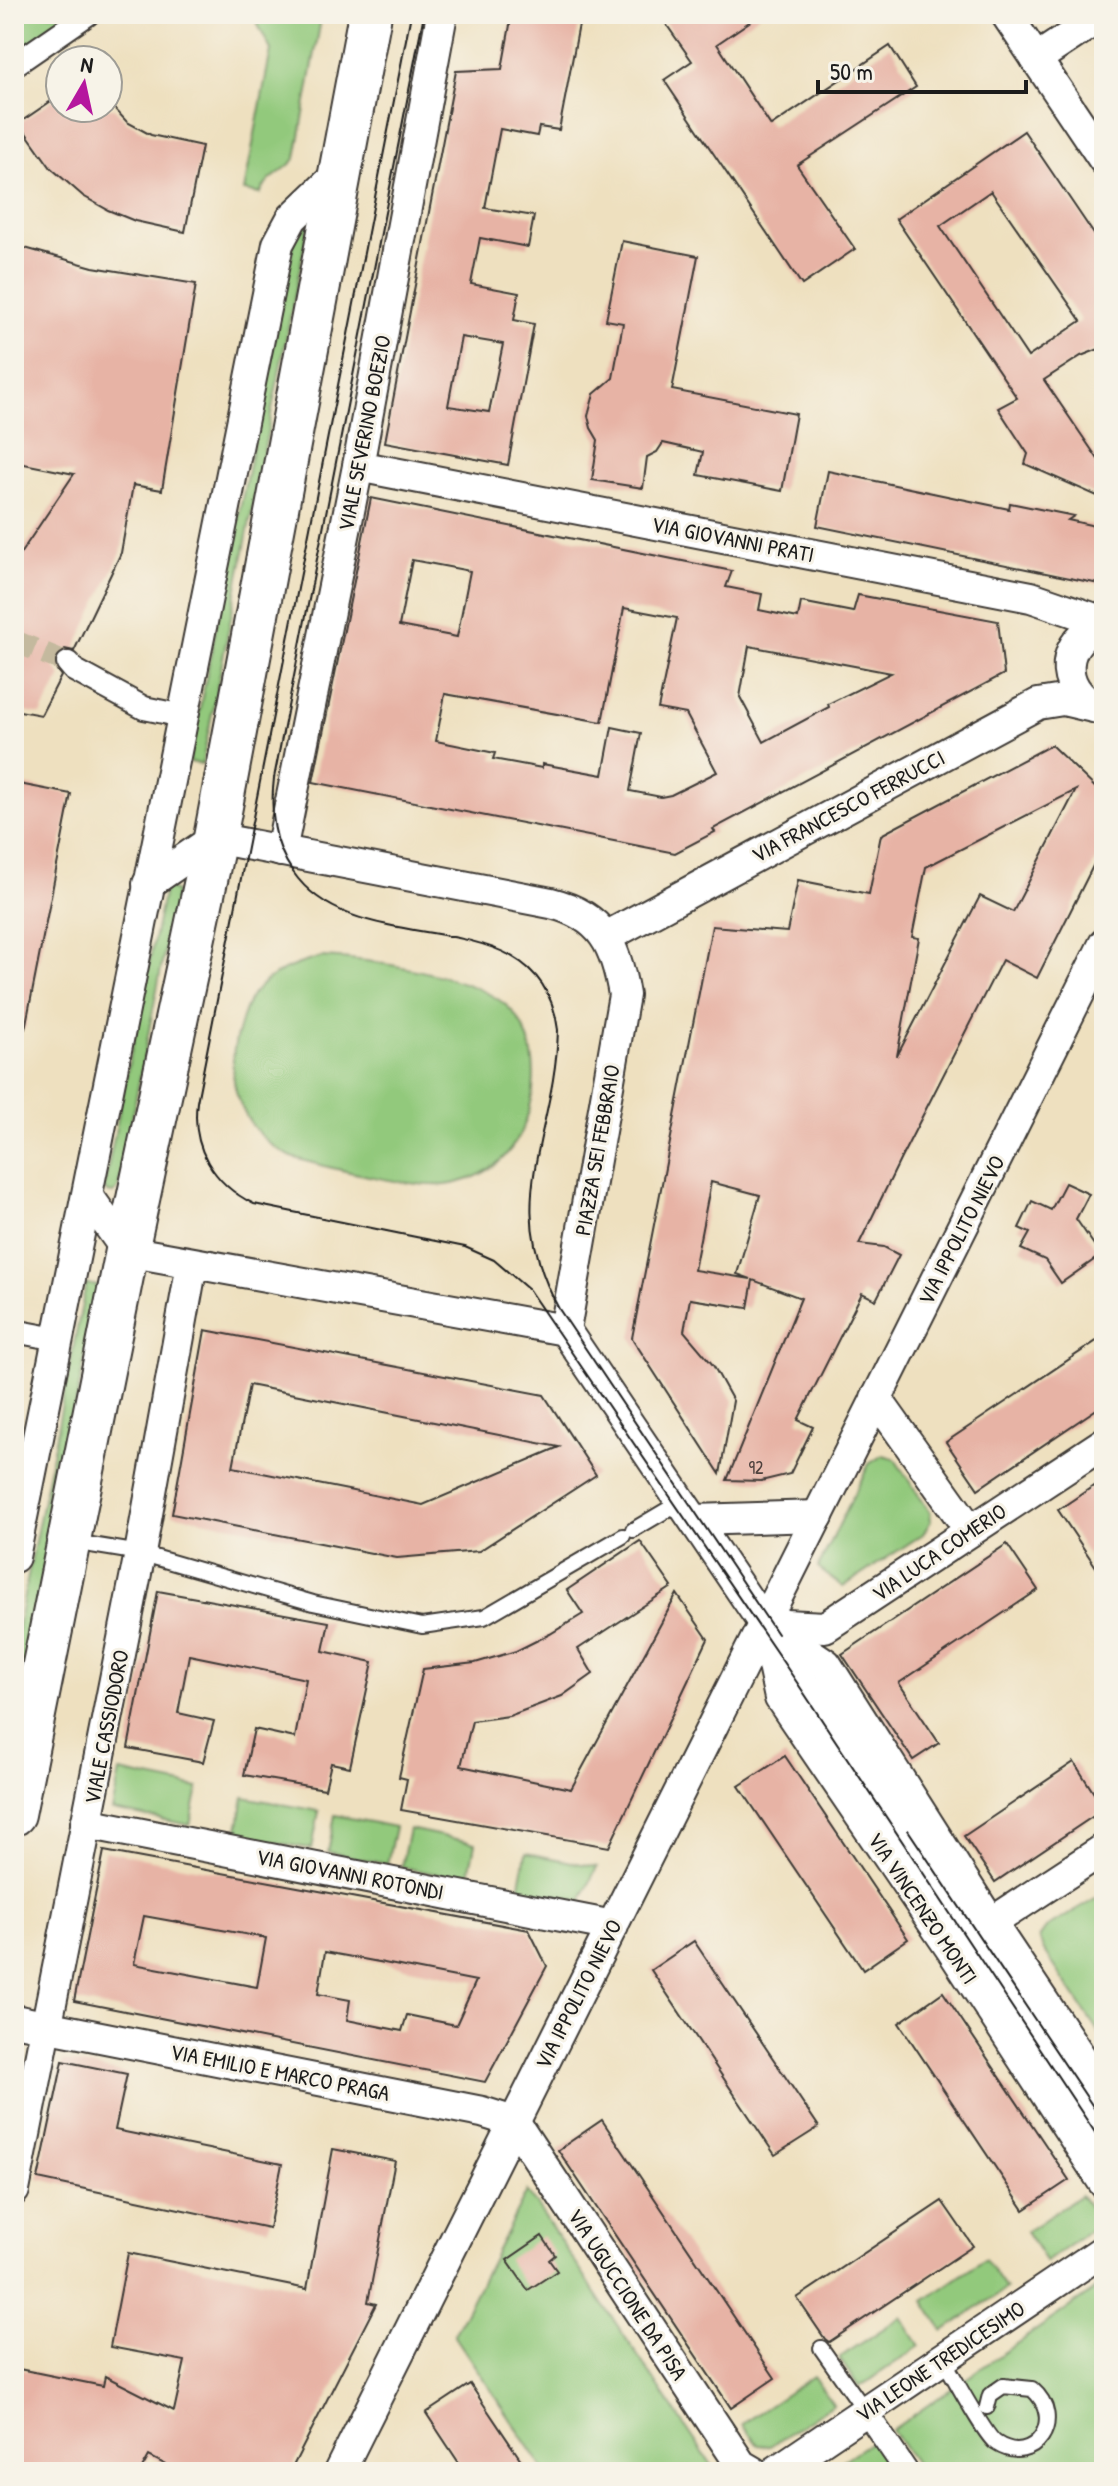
<svg xmlns="http://www.w3.org/2000/svg" width="1118" height="2486" viewBox="0 0 1118 2486" font-family="'Patrick Hand',sans-serif">
	<rect width="100%" height="100%" fill="#f7f3e8"/>
	<filter id="ink" filterUnits="userSpaceOnUse"><feTurbulence type="fractalNoise" baseFrequency=".0125" numOctaves="2"/><feDisplacementMap in="SourceGraphic" scale="16" xChannelSelector="R" yChannelSelector="G"/><feConvolveMatrix kernelMatrix="1 2 1 2 8 2 1 2 1" color-interpolation-filters="sRGB"/></filter>
	<filter id="wash" filterUnits="userSpaceOnUse"><feTurbulence type="fractalNoise" baseFrequency=".006" numOctaves="4" result="noise"/><feDisplacementMap in="SourceGraphic" scale="32" xChannelSelector="R" yChannelSelector="G"/><feGaussianBlur stdDeviation="1.8" result="paint"/><feColorMatrix in="noise" values="0 0 0 0 0 0 0 0 0 0 0 0 0 0 0 0 0 1.4 0 .05"/><feComposite in="paint" operator="in"/></filter>
	<g filter="url(#wash)">
		<rect width="100%" height="100%" fill="#eee0bf"/>
		<!-- green -->
		<g fill="#92c97c" stroke="#57724c" stroke-width="2">
			<path d="M14 14H77L14 56Z"/>
			<path d="M255 14H319L320 25 296 158C285 172 267 177 260 194L244 191 271 50 253 15Z"/>
			<path d="M309 222 202 764 189 762 297 227Z"/>
			<path d="M168 888 176 892 118 1189 113 1193 107 1192 104 1187 164 890Z"/>
			<path d="M322 957C370 959 472 975 507 1006 547 1043 539 1119 505 1156 491 1171 471 1180 452 1184 422 1191 324 1167 292 1157 241 1133 222 1080 239 1028 242 1017 246 1004 253 994 271 972 296 964 322 957Z"/>
			<path d="M86 1284 99 1286 14 1719V1646Z"/>
			<path d="M883 1455 894 1458 930 1512 931 1521 923 1534 843 1587 818 1568 869 1464Z"/>
			<path d="M120 1772 198 1788 190 1825 112 1810Z"/>
			<path d="M244 1797 319 1811 312 1849 237 1835Z"/>
			<path d="M335 1815 395 1827 387 1864 328 1852Z"/>
			<path d="M409 1829 475 1843 468 1880 401 1867Z"/>
			<path d="M526 1853 597 1867 581 1901 519 1890Z"/>
			<path d="M1104 1894V2040L1043 1949 1039 1938 1046 1928Z"/>
			<path d="M527 2191 714 2469 710 2472H546L454 2335Z"/>
			<path d="M1081 2195 1096 2217V2226L1046 2262 1026 2232Z"/>
			<path d="M985 2259 1006 2289 943 2331 924 2301Z"/>
			<path d="M1104 2283V2472H921L892 2430Z"/>
			<path d="M901 2317 920 2346 859 2387 839 2358Z"/>
			<path d="M813 2376 833 2404 770 2446 758 2445 742 2424Z"/>
			<path d="M871 2442 884 2459 865 2472H826Z"/>
		</g>
		<g id="blocks">
			<!-- building -->
			<g fill="#e7b3a5" fill-rule="evenodd">
				<path d="M512 14H581L559 130 539 127 537 136 500 129 485 208 534 216 528 247 480 238 471 284 519 293 514 320 534 324 508 465 385 442 456 71 502 69ZM461 337 503 344 489 412 448 406Z"/>
				<path d="M659 14H761L717 44 771 126 890 46 916 87 797 165 855 249 802 285 664 80 692 61Z"/>
				<path d="M60 95V108H114L127 122 151 135 202 146 185 232 135 221 108 210 83 196 51 168 19 123Z"/>
				<path d="M1024 131 1104 249V356L1099 349 1081 356 1044 380 1104 468V499L1025 464 1028 454 998 408 1017 398 896 219ZM991 191 1081 321 1028 357 940 226Z"/>
				<path d="M622 241 698 256 672 390 796 414 782 491 698 475 703 452 663 443 657 452 647 457 643 488 592 480 598 440 591 428 588 416 594 394 613 378 623 323 606 320Z"/>
				<path d="M14 245 93 267 196 284 162 490 133 485 121 553 74 651 65 649 55 658 54 666 61 676 41 715 14 710V563L74 474 14 462Z"/>
				<path d="M828 471 1009 509 1010 503 1074 516 1068 520 1104 528V585L817 526Z"/>
				<path d="M371 498 732 571 726 587 762 594 759 610 798 618 801 602 853 612 858 595 998 621 1004 674 713 829 715 832 675 853 313 782ZM412 560 470 571 457 637 399 626ZM624 608 677 618 658 709 686 714 717 772 671 795 661 797 630 791 641 733 612 727 603 775 542 764V768L493 759 495 753 436 741 445 694 602 722ZM749 646 891 673 828 704 829 707 764 742 740 697Z"/>
				<path d="M1051 745 1104 796V844L1037 978 1002 960 901 1158 859 1244 884 1247 899 1255 876 1300 862 1293 798 1420 813 1427 790 1474 761 1481 727 1480 801 1298 753 1280 748 1308 690 1299 684 1331 713 1365 733 1401 720 1474 632 1338 712 926 787 932 798 880 869 894 881 835ZM1076 790 1013 912 980 896 897 1056 919 938 912 937 926 867ZM711 1182 760 1195 737 1274 751 1279 694 1270Z"/>
				<path d="M14 783 71 794 25 1029 14 1028Z"/>
				<path d="M1065 1183 1089 1194 1076 1219 1101 1255 1061 1283 1045 1260 1021 1249 1030 1233 1019 1228 1032 1201 1051 1210Z"/>
				<path d="M205 1330 544 1395 596 1475 479 1551 397 1558 172 1514ZM249 1385 559 1447 423 1505 233 1467Z"/>
				<path d="M1104 1336V1404L978 1489 946 1442Z"/>
				<path d="M1104 1479V1579L1058 1510Z"/>
				<path d="M640 1541 672 1587 578 1649 593 1674 562 1696 509 1716 472 1721 461 1766 571 1789 677 1594 708 1639 609 1847 401 1810 407 1779 399 1777 423 1669 475 1663 516 1651 550 1634 583 1614 567 1590Z"/>
				<path d="M1007 1544 1038 1590 899 1683 939 1743 913 1760 842 1654Z"/>
				<path d="M158 1591 329 1622 323 1651 373 1662 350 1767 331 1763 325 1789 244 1775 254 1729 295 1738 306 1679 189 1655 178 1713 214 1721 203 1762 128 1748Z"/>
				<path d="M785 1756 908 1939 863 1970 739 1786Z"/>
				<path d="M1074 1762 1104 1809 995 1882 964 1836Z"/>
				<path d="M104 1851 529 1930 547 1966 485 2082 74 2001ZM144 1916 266 1938 257 1987 134 1964ZM325 1952 379 1962 476 1981 456 2025 407 2015 402 2031 347 2020 350 2000 318 1994Z"/>
				<path d="M694 1941 819 2127 775 2155 651 1970Z"/>
				<path d="M943 1992 1069 2180 1024 2210 899 2023Z"/>
				<path d="M63 2061 127 2074 115 2130 282 2164 269 2228 38 2179Z"/>
				<path d="M602 2120 775 2378 731 2408 558 2150Z"/>
				<path d="M333 2149 395 2161 368 2302 376 2304 290 2472H180L149 2456 140 2472H14V2368L103 2386 105 2376 174 2411 185 2361 110 2347 128 2253 307 2289Z"/>
				<path d="M942 2201 973 2246 829 2342 825 2339 797 2298Z"/>
				<path d="M542 2236 555 2255 549 2260 557 2271 528 2290 507 2260Z"/>
				<path d="M470 2384 529 2472H465L426 2413Z"/>
			</g>
		</g>
	</g>
	<g filter="url(#ink)">
		<use href="#blocks" fill-opacity="0" stroke="#3c3934" stroke-width="2"/>
		<g fill="none" stroke-linecap="round" stroke-linejoin="round">
			<!-- pedestrian-tunnel -->
			<path stroke="#c4b99e" stroke-width="22" stroke-dasharray="22 11" stroke-linecap="butt" d="M14 641 68 663"/>
			<!-- service casing -->
			<g stroke="#3c3934" stroke-width="18">
				<g id="service">
					<path d="M633 1530 682 1501"/>
					<path d="M73 1542 140 1553 313 1603 422 1626 484 1617 623 1536"/>
					<path d="M821 2348 866 2412"/>
					<path d="M943 2359C953 2375 985 2436 996 2443 1034 2468 1067 2419 1032 2389L1003 2386 990 2395 987 2407"/>
				</g>
			</g>
			<!-- pedestrian casing -->
			<g stroke="#3c3934" stroke-width="26">
				<g id="pedestrian">
					<path d="M14 65 88 14"/>
					<path d="M68 663 74 670 144 708 183 716"/>
					<path d="M14 1331 57 1339"/>
					<path d="M866 2412 907 2472"/>
				</g>
			</g>
			<!-- minor casing -->
			<g stroke="#3c3934" stroke-width="34">
				<g id="minor">
					<path d="M1006 14 1104 160"/>
					<path d="M1036 59 1104 14"/>
					<path d="M358 466 1031 597 1104 622"/>
					<path d="M1098 708C1056 689 1060 638 1104 624"/>
					<path d="M281 851 358 466 442 14"/>
					<path d="M148 884 215 838 551 903C603 916 616 946 624 995L565 1330"/>
					<path d="M606 937 1038 704 1063 700 1097 708"/>
					<path d="M88 1196 127 1251 565 1330"/>
					<path d="M565 1330 764 1624 780 1698 951 1949 1104 2183"/>
					<path d="M876 1398 970 1530"/>
					<path d="M695 1520 818 1516"/>
					<path d="M14 1557 278 244 292 218 339 173"/>
					<path d="M766 1624 825 1627 1104 1443"/>
					<path d="M776 1631 826 1664 991 1923 1104 2092"/>
					<path d="M774 1639 1104 2133"/>
					<path d="M86 1823 613 1926"/>
					<path d="M991 1923 1104 1849"/>
					<path d="M14 2020 482 2112 514 2122"/>
					<path d="M514 2122 741 2465 753 2472"/>
					<path d="M14 2190 140 1553 192 1264"/>
					<path d="M339 2472 1104 944"/>
					<path d="M775 2472 1104 2250"/>
				</g>
			</g>
			<!-- secondary casing -->
			<g stroke="#3c3934" stroke-width="46">
				<path id="secondary" d="M14 1814 127 1251 215 838 370 14"/>
			</g>
			<!-- service -->
			<use href="#service" stroke="#fff" stroke-width="14"/>
			<!-- pedestrian -->
			<use href="#pedestrian" stroke="#fff" stroke-width="22"/>
			<!-- minor -->
			<use href="#minor" stroke="#fff" stroke-width="30"/>
			<!-- secondary -->
			<use href="#secondary" stroke="#fff" stroke-width="42"/>
			<!-- tram -->
			<g stroke="#1c1c1c" stroke-width="2">
				<path d="M411 14 197 1102C191 1147 213 1184 254 1204L465 1247 494 1260 529 1290 798 1684 1104 2146"/>
				<path d="M424 14 274 778C270 812 273 844 293 872 359 968 541 892 558 1030 555 1137 499 1200 559 1309L777 1634"/>
				<path d="M908 1830 1104 2123"/>
			</g>
		</g>
	</g>
	<g text-anchor="middle" stroke-width="6" stroke-linejoin="round" paint-order="stroke">
		<!-- number labels -->
		<g font-size="18" fill="#4f423e">
			<text x="756" y="1474">92</text>
		</g>
		<!-- street labels -->
		<g font-size="22" fill="#1c1c1c" stroke="#f7f3e8">
			<text transform="translate(364 433) rotate(-79)" y="8">VIALE SEVERINO BOEZIO</text>
			<text transform="translate(733 539) rotate(11)" y="8">VIA GIOVANNI PRATI</text>
			<text transform="translate(848 806) rotate(-28)" y="8">VIA FRANCESCO FERRUCCI</text>
			<text transform="translate(597 1150) rotate(-80)" y="8">PIAZZA SEI FEBBRAIO</text>
			<text transform="translate(961 1230) rotate(-63)" y="8">VIA IPPOLITO NIEVO</text>
			<text transform="translate(939 1552) rotate(-34)" y="8">VIA LUCA COMERIO</text>
			<text transform="translate(106 1727) rotate(-79)" y="8">VIALE CASSIODORO</text>
			<text transform="translate(350 1874) rotate(11)" y="8">VIA GIOVANNI ROTONDI</text>
			<text transform="translate(923 1908) rotate(56)" y="8">VIA VINCENZO MONTI</text>
			<text transform="translate(578 1994) rotate(-63)" y="8">VIA IPPOLITO NIEVO</text>
			<text transform="translate(280 2072) rotate(11)" y="8">VIA EMILIO E MARCO PRAGA</text>
			<text transform="translate(628 2294) rotate(57)" y="8">VIA UGUCCIONE DA PISA</text>
			<text transform="translate(940 2361) rotate(-34)" y="8">VIA LEONE TREDICESIMO</text>
		</g>
	</g>
	<!-- margin -->
	<rect width="1118" height="2486" fill="none" stroke="#f7f3e8" stroke-width="48"/>
	<!-- north arrow -->
	<g transform="translate(84 84) rotate(9)"><circle r="38" fill="#f7f3e8" stroke="#9f9d96" stroke-width="2"/>
	<path d="M0-6L14 30L0 20L-14 30Z" fill="#b5179e"/>
	<text y="-12" font-size="22" font-weight="bold" text-anchor="middle" fill="#1c1c1c">N</text>
	</g>
	<!-- scale -->
	<path d="M818 80v12h208v-12" fill="none" stroke="#1c1c1c" stroke-width="4"/>
	<text x="830" y="80" font-size="24" fill="#1c1c1c" stroke="#f7f3e8" stroke-width="6" paint-order="stroke">50 m</text>
</svg>
